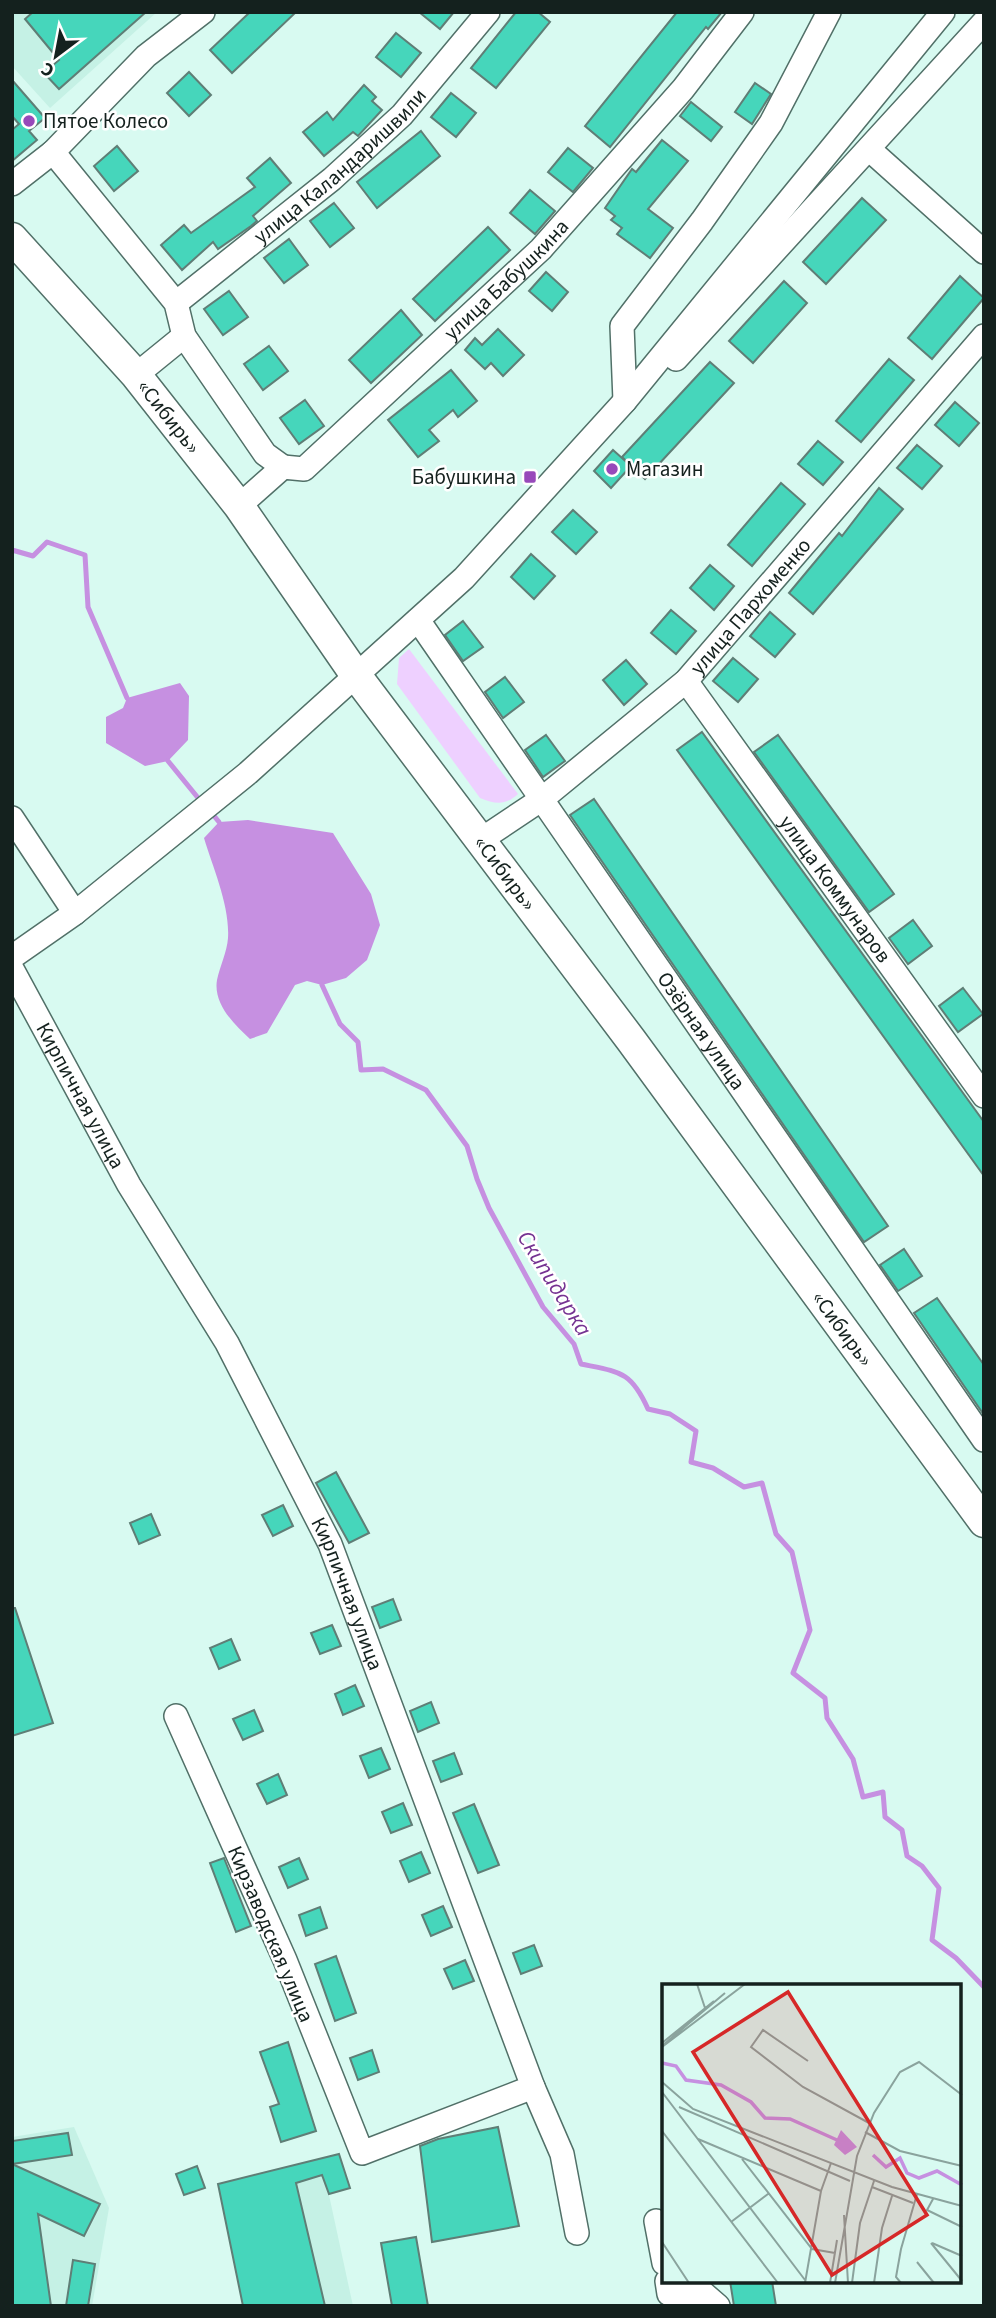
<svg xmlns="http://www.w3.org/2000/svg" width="996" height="2318" viewBox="0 0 996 2318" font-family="'Source Sans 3',sans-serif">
	<rect width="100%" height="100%" fill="#d8faf1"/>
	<!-- built -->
	<g fill="#c5f1e5">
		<path d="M12 12H157L50 108 12 66Z"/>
		<path d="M74 2127 109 2208 92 2306H12V2137Z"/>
		<path d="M339 2154 350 2188 329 2195 353 2306H243L218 2184Z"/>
	</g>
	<!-- green -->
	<path fill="#eed0ff" d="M409 649 518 794C505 806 495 804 480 798L397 684 399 658Z"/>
	<!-- water -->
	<g fill="#c690e1">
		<path d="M180 683 189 696 188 740 168 761 145 766 106 743V717L123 708 127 698Z"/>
		<path d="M248 820 333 833 371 894 380 925 367 960 346 978 322 985 307 981 295 985 267 1033 250 1039C234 1024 213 1004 217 980 220 966 227 952 228 938 230 906 213 868 204 838L219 822Z"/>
	</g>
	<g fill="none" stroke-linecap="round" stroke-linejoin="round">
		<!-- stream -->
		<g stroke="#c690e1" stroke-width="5">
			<path d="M12 550 33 556 47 542 85 555 88 607 127 698"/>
			<path d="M168 761 203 804"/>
			<path d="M210 811 219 822"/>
			<path d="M322 985 340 1024 358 1042 361 1070 383 1069 426 1090 467 1146 477 1179 489 1208 543 1307 574 1344 581 1364C620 1372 631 1371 648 1409L670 1414 696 1431 691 1462 713 1468 744 1487 762 1483 776 1534 792 1552 810 1630 793 1673 825 1698 827 1718 853 1759 863 1797 883 1792 885 1817 902 1830 907 1856 922 1866 939 1888 932 1940 956 1958 984 1987"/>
		</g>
	</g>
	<!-- building -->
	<g fill="#46d6bb" stroke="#5f7e76" stroke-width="2">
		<path d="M33 12H146L59 89 44 73 59 60 25 19Z"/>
		<path d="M250 12H296L232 73 210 50Z"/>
		<path d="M419 12H454L440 29Z"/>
		<path d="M516 12H538L550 22 496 88 471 68Z"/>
		<path d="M677 12H722L708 29 706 27 610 147 585 126Z"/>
		<path d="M396 33 421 53 401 77 376 57Z"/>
		<path d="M189 72 211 95 189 116 167 93Z"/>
		<path d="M12 80 45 118 29 131 37 140 12 161V130L19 124 12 116Z"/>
		<path d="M755 83 771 94 752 124 735 112Z"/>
		<path d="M364 85 376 97 372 101 382 110 358 136 353 132 324 156 303 132 327 112 333 120Z"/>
		<path d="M451 93 476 113 456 137 431 117Z"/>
		<path d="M691 102 722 127 711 141 680 116Z"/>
		<path d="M421 131 440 156 377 208 357 182Z"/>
		<path d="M662 140 688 161 648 209 673 228 650 258 617 234 622 228 611 220 615 216 605 208 632 169 636 172Z"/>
		<path d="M117 146 138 171 114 191 94 166Z"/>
		<path d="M568 148 593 168 573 192 548 172Z"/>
		<path d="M270 158 291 183 253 216 257 221 251 226 218 249 213 242 182 270 161 245 184 225 191 233 255 187 247 178Z"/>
		<path d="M530 190 555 211 535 234 510 213Z"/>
		<path d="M862 198 886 220 826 284 803 262Z"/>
		<path d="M334 203 354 228 330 247 310 221Z"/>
		<path d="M488 227 510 250 435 321 413 299Z"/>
		<path d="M289 239 308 265 284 283 264 258Z"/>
		<path d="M546 272 568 292 552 311 529 291Z"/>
		<path d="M960 276 984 298 932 359 908 338Z"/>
		<path d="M784 281 807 303 753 363 729 341Z"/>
		<path d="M229 291 248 317 223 335 204 309Z"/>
		<path d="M401 310 422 335 371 383 349 360Z"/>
		<path d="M498 329 524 355 503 376 491 363 485 369 465 350 475 338 482 345Z"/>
		<path d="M269 346 288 371 263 390 244 364Z"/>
		<path d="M889 359 914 380 861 442 836 421Z"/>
		<path d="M710 362 734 383 645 479 622 457Z"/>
		<path d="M451 370 477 401 458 417 453 410 429 430 439 441 418 457 388 420Z"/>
		<path d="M305 400 324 426 299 444 280 418Z"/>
		<path d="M955 402 979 423 959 446 935 425Z"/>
		<path d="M818 441 843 462 823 485 798 464Z"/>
		<path d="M917 445 942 466 922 489 897 468Z"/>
		<path d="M613 450 631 466 611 488 594 471Z"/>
		<path d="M781 483 805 504 752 566 728 545Z"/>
		<path d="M879 488 903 509 813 614 789 593 839 533 842 536Z"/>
		<path d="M573 510 597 532 576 554 552 532Z"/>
		<path d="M531 554 555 576 534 599 511 577Z"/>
		<path d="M710 565 734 586 714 610 690 588Z"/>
		<path d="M671 610 696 631 676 654 651 633Z"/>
		<path d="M770 612 795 634 775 657 750 636Z"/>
		<path d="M463 621 483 647 463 661 445 635Z"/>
		<path d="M733 658 758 679 738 702 713 681Z"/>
		<path d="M626 660 647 684 624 705 603 680Z"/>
		<path d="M505 677 524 702 503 718 485 692Z"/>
		<path d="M702 732 984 1122V1176L677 750Z"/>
		<path d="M546 735 565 761 543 777 525 750Z"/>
		<path d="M778 735 894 894 869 912 754 752Z"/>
		<path d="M594 799 888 1226 864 1242 570 815Z"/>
		<path d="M913 920 932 946 908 964 889 938Z"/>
		<path d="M963 988 983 1014 958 1032 939 1006Z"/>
		<path d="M904 1249 922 1276 898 1291 880 1265Z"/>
		<path d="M937 1298 984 1365V1415L914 1313Z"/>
		<path d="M336 1472 369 1533 349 1543 316 1483Z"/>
		<path d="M283 1505 293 1526 273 1536 262 1515Z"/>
		<path d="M151 1514 160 1535 139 1544 130 1523Z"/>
		<path d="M393 1599 401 1620 380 1628 372 1607Z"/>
		<path d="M12 1608H15L53 1723 12 1736Z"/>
		<path d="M332 1625 341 1646 320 1654 311 1633Z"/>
		<path d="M231 1639 240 1660 219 1669 210 1648Z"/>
		<path d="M355 1685 364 1706 343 1715 335 1694Z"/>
		<path d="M431 1702 439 1723 418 1732 410 1711Z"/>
		<path d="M254 1710 263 1731 243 1740 233 1719Z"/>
		<path d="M381 1748 390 1769 369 1778 360 1756Z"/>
		<path d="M454 1753 462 1774 441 1782 433 1761Z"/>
		<path d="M278 1774 287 1795 267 1804 257 1784Z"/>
		<path d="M403 1803 412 1825 391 1833 382 1812Z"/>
		<path d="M474 1804 499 1865 478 1873 453 1813Z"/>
		<path d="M421 1852 430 1873 409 1882 400 1861Z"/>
		<path d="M224 1858 251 1926 236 1932 210 1863Z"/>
		<path d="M299 1858 308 1879 288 1888 279 1867Z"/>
		<path d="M443 1906 452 1927 431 1936 422 1915Z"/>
		<path d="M320 1907 327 1928 306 1936 299 1915Z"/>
		<path d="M534 1945 542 1966 521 1974 513 1953Z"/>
		<path d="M336 1956 356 2013 335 2021 315 1964Z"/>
		<path d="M465 1960 474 1981 453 1989 444 1969Z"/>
		<path d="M288 2042 316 2131 281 2142 270 2107 279 2104 260 2052Z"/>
		<path d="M372 2050 379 2072 358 2080 350 2058Z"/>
		<path d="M498 2127 519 2226 432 2242 420 2146 438 2139Z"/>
		<path d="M68 2133 72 2155 12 2164V2141Z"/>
		<path d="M339 2154 350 2188 329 2194 322 2175 296 2183 325 2306H243L218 2184Z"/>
		<path d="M12 2164 100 2204 84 2236 38 2214 51 2306H12Z"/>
		<path d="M197 2166 205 2188 184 2195 176 2174Z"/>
		<path d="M416 2237 428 2306H392L381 2243Z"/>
		<path d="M73 2260 95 2264 88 2306H66Z"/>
		<path d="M730 2281H772L776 2306H734Z"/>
	</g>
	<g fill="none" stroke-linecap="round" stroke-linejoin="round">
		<!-- minor casing -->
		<g stroke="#517068" stroke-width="26">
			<g id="minor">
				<path d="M870 150 984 252"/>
				<path d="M53 152 176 303 184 336 265 454 283 467"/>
				<path d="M12 184 53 152 146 56 203 12"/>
				<path id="s1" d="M176 303 332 179 402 115 488 12"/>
				<path d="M676 359 984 22"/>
				<path d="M136 375 184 336"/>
				<path d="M625 401 622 326 702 221 771 123 829 12"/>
				<path id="s2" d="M239 506 283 467 304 469 541 249 683 89 742 12"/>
				<path id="s3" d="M418 620 984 1440"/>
				<path id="s4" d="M686 681 984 1096"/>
				<path d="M12 818 75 913"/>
				<path id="s5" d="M482 839 542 799 686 681 984 336"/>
				<path d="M12 957 75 913 248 773 464 578 625 401 943 12"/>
				<path id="s6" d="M12 969 129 1185 227 1343 330 1544 533 2087 362 2153 285 1960 176 1716"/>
				<path d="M533 2087 562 2154 577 2233"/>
				<path d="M656 2221 664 2263"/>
				<path d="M667 2281 669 2294 703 2293 718 2306"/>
			</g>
		</g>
		<!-- major casing -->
		<g stroke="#517068" stroke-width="33">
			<g id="major">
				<path id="s7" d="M12 238 136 375 239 506 355 674 631 1040 984 1522"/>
			</g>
		</g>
		<!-- minor -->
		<use href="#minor" stroke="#fff" stroke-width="23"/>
		<!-- major -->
		<use href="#major" stroke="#fff" stroke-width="30"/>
	</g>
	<!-- markers -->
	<g fill="#9749ba" stroke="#fff" stroke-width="2.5">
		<circle cx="29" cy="121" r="7"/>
		<circle cx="612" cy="469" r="7"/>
		<rect x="523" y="470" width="14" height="14" rx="3.5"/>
	</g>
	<g text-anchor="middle" stroke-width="5" stroke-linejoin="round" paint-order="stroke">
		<!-- poi labels -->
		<g font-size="21" fill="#14211e" stroke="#fff" text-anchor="start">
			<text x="43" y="128">Пятое Колесо</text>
			<text x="626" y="476">Магазин</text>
			<text x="516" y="484" text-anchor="end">Бабушкина</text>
		</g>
		<!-- street labels -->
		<g font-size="21" fill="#14211e" stroke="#fff">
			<text dy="7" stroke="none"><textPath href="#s1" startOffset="214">улица Каландаришвили</textPath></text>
			<text dy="7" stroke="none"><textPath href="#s2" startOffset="357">улица Бабушкина</textPath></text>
			<text dy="7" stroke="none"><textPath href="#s7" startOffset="238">«Сибирь»</textPath></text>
			<text dy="7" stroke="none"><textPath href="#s5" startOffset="357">улица Пархоменко</textPath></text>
			<text dy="7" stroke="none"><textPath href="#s7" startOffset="805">«Сибирь»</textPath></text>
			<text dy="7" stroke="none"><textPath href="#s4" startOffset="256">улица Коммунаров</textPath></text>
			<text dy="7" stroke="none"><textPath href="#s3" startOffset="499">Озёрная улица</textPath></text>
			<text dy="7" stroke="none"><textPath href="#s6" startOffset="144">Кирпичная улица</textPath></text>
			<text dy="7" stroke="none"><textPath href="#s7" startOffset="1372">«Сибирь»</textPath></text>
			<text dy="7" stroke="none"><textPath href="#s6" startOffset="710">Кирпичная улица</textPath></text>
			<text transform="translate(271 1934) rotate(67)" y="7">Кирзаводская улица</text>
		</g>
		<!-- water labels -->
		<g font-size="23" font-style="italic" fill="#753392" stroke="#fff">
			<text transform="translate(555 1283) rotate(58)" y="8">Скипидарка</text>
		</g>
	</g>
	<!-- overview -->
	<g transform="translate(662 1984)">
		<rect width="299" height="299" fill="#d8faf1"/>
		<path d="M179 146 195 163 183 171 172 161Z" fill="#c690e1"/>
		<path fill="none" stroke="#c690e1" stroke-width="3.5" d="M0 79 14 82 24 96 59 101 89 118 103 134 128 135 175 156M211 171 224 183 238 174 245 189 257 194 275 187 300 201"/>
		<path fill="none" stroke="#8aa39d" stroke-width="2" d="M35 0 43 24M0 59 52 17M0 62 63 9M0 63 83 0M146 77 101 46 89 63 141 103 207 139M0 98 31 125 230 203 300 222M0 108 143 296M17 123 188 197M0 147 116 299M203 148 238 167 300 182M36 155 159 207M80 175 150 265 173 269M210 203 251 219M271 215 265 226 300 243M182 231 186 299M69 238 106 210M0 258 27 299M269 259 300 297M270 259 300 272M255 278 272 299M143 299 159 207 169 179M168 299 175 256M173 299 195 172 212 129 238 88 257 78 300 111M190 299 198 239 212 197M212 299 220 244 230 212M239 299 234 293 239 265 255 210"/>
		<path fill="#d62828" fill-opacity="0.15" stroke="#d62828" stroke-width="3.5" d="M126 8 265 231 170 291 31 68Z"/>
		<rect width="299" height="299" fill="none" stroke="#14211e" stroke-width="3.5"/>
	</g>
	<!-- border -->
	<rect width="996" height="2318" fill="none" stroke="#14211e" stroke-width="28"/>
	<!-- north arrow -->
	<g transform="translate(56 56) rotate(212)" stroke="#ffffff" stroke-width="5" paint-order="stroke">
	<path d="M0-5L12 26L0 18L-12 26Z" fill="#14211e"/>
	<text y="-10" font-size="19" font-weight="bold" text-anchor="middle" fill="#14211e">С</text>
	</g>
</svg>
